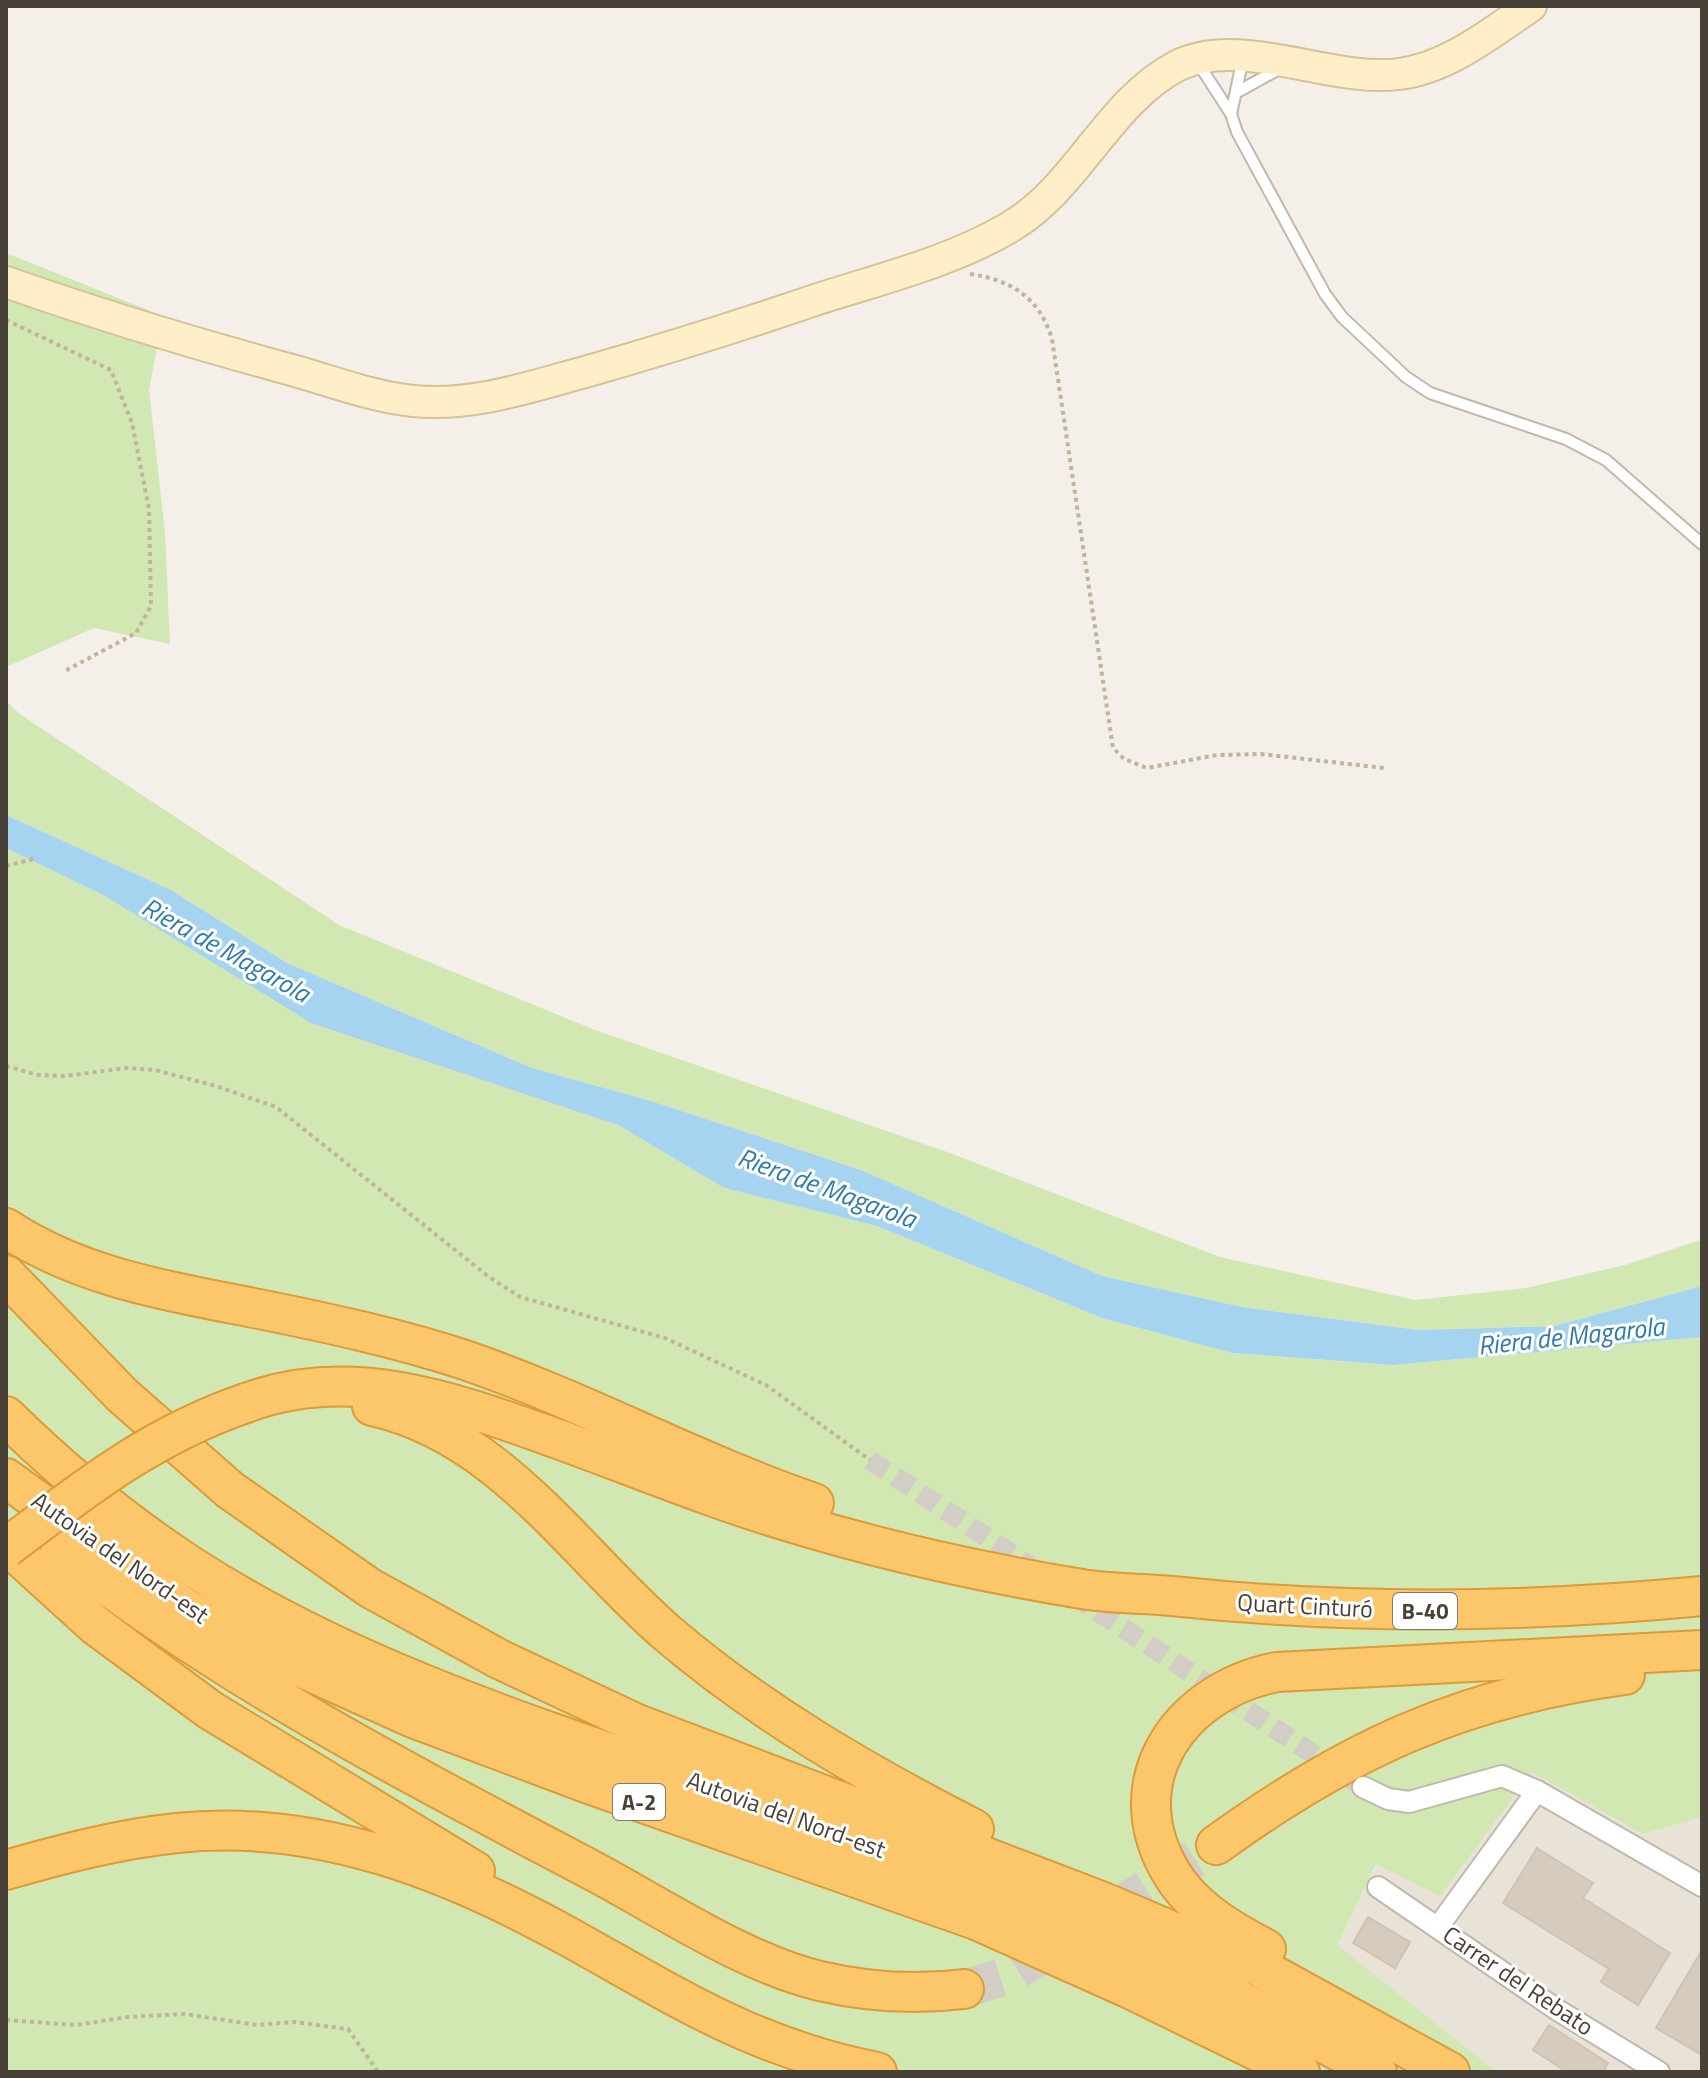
<svg xmlns="http://www.w3.org/2000/svg" width="1708" height="2078" viewBox="0 0 1708 2078" font-family="'Titillium Web',sans-serif">
	<rect width="100%" height="100%" fill="#f4f0e9"/>
	<!-- residential -->
	<path fill="#e8e2d7" d="M1532 1771 1643 1834 1702 1817V2072H1497L1336 1945 1377 1864 1440 1896Z"/>
	<!-- green -->
	<g fill="#d1e8b2">
		<path d="M6 253 163 316 149 390 165 533 170 644 94 628 6 667Z"/>
		<path d="M6 701 21 715 339 925 595 1030 950 1153 1220 1257 1415 1300 1526 1288 1625 1265 1700 1240 1702 1286 1554 1326 1419 1330 1242 1307 1102 1276 861 1170 648 1100 532 1068 287 963 171 890 6 815Z"/>
		<path d="M6 848 105 896 618 1125 724 1188 877 1226 1102 1318 1232 1353 1393 1365 1702 1337V1817L1643 1834 1532 1772 1440 1896 1376 1864 1337 1945 1497 2072H6Z"/>
	</g>
	<!-- water -->
	<path fill="#a6d4f0" d="M6 815 171 890 287 963 532 1068 648 1100 861 1170 1102 1276 1242 1307 1419 1330 1554 1326 1702 1286V1337L1393 1365 1232 1353 1102 1318 877 1226 724 1188 618 1125 311 1023 105 896 6 848Z"/>
	<!-- building -->
	<g fill="#d6ccbe" stroke="#d0c3b1" stroke-width="2">
		<path d="M1537 1848 1593 1883 1583 1898 1670 1953 1638 2005 1601 1982 1609 1969 1503 1903Z"/>
		<path d="M1368 1917 1410 1942 1395 1968 1353 1943Z"/>
		<path d="M1702 1950V2055L1656 2028Z"/>
		<path d="M1549 2025 1608 2063 1603 2072H1567L1533 2050Z"/>
	</g>
	<g fill="none" stroke-linecap="round" stroke-linejoin="round">
		<!-- minor-tunnel -->
		<g stroke="#d2cdc5" stroke-width="20" stroke-dasharray="20 10" stroke-linecap="butt">
			<path d="M870 1460 1040 1573"/>
			<path d="M1073 1595 1363 1787"/>
		</g>
		<!-- motorway-tunnel -->
		<path stroke="#d2cdc5" stroke-width="38" stroke-dasharray="38 19" stroke-linecap="butt" d="M964 1989 1009 1975 1216 1845"/>
		<!-- service casing -->
		<g stroke="#c0b8ab" stroke-width="14">
			<g id="service">
				<path d="M1198 63 1231 114 1237 132 1325 294 1342 317 1406 377 1430 393 1566 439 1606 460 1702 544"/>
				<path d="M1239 91 1279 69"/>
				<path d="M1231 114 1243 58"/>
			</g>
		</g>
		<!-- minor casing -->
		<g stroke="#c0b8ab" stroke-width="24">
			<g id="minor">
				<path d="M1363 1787 1388 1799 1409 1802 1502 1776 1537 1791 1702 1886"/>
				<path d="M1378 1887 1559 2011 1659 2072"/>
				<path d="M1438 1927 1537 1791"/>
			</g>
		</g>
		<!-- secondary casing -->
		<g stroke="#d4c299" stroke-width="34">
			<path id="secondary" d="M6 282C100 315 196 344 292 370 331 381 373 397 413 401 472 407 529 387 585 372 662 350 739 326 815 300 880 279 951 262 1010 227 1076 189 1109 101 1177 66 1240 34 1331 83 1399 74 1448 68 1491 33 1531 6"/>
		</g>
		<!-- motorway casing -->
		<g stroke="#dc9b3a" stroke-width="42">
			<g id="motorway">
				<path d="M6 1228C82 1278 172 1292 259 1309 328 1323 398 1338 465 1360 584 1401 695 1462 814 1503"/>
				<path d="M6 1275 122 1395 230 1490 370 1588 499 1659 635 1723 1101 1901 1250 1964"/>
				<path d="M246 1403C352 1363 457 1403 558 1439 635 1467 712 1499 790 1522 885 1551 985 1573 1082 1589 1111 1594 1142 1593 1172 1596 1349 1615 1525 1613 1702 1596"/>
				<path d="M372 1406C500 1434 574 1552 667 1633 761 1713 865 1773 974 1829"/>
				<path d="M6 1416C62 1471 125 1523 191 1566 371 1683 592 1744 793 1816 993 1888 1191 1968 1377 2072"/>
				<path d="M6 1478 185 1608 293 1664 413 1718 589 1784 976 1920 1128 1988 1300 2072"/>
				<path d="M6 1544 95 1625 210 1710 475 1871"/>
				<path d="M60 1550C226 1680 412 1775 597 1873 664 1909 747 1964 820 1981 867 1992 916 1995 964 1989"/>
				<path d="M1216 1845C1349 1749 1461 1697 1625 1675"/>
				<path d="M6 1870C62 1854 119 1839 177 1833 316 1818 450 1871 569 1937 675 1996 754 2048 877 2072"/>
				<path d="M1266 1949C1234 1932 1200 1913 1178 1883 1112 1789 1175 1692 1277 1672L1702 1650"/>
				<path d="M1228 1950 1450 2072"/>
			</g>
		</g>
		<!-- path -->
		<g stroke="#c1b39c" stroke-width="4" stroke-dasharray="4 4" stroke-linecap="butt">
			<path d="M970 274C1011 280 1039 297 1052 339L1113 748 1124 759 1147 768 1217 755 1261 754 1384 768"/>
			<path d="M6 320 111 370 132 423 149 509 151 606 136 633 65 671"/>
			<path d="M6 866 33 859"/>
			<path d="M6 1066 38 1075 64 1076 127 1068 155 1070 216 1086 276 1107 489 1277 520 1297 665 1338 766 1385 870 1460"/>
			<path d="M6 2020 76 2025 127 2017 185 2014 257 2025 294 2022 348 2029 378 2072"/>
		</g>
		<!-- service -->
		<use href="#service" stroke="#fff" stroke-width="10"/>
		<!-- minor -->
		<use href="#minor" stroke="#fff" stroke-width="20"/>
		<!-- secondary -->
		<use href="#secondary" stroke="#feefc9" stroke-width="30"/>
		<!-- motorway -->
		<use href="#motorway" stroke="#fcc76b" stroke-width="38"/>
		<!-- motorway-bridge casing -->
		<g stroke="#dc9b3a" stroke-width="42" stroke-linecap="butt">
			<path id="motorway-bridge" d="M6 1548C84 1489 152 1435 246 1403"/>
		</g>
		<!-- motorway-bridge -->
		<use href="#motorway-bridge" stroke="#fcc76b" stroke-width="38"/>
	</g>
	<g text-anchor="middle" stroke-width="6" stroke-linejoin="round" paint-order="stroke">
		<!-- shield labels -->
		<g fill="#fff" stroke="#7f7a73" stroke-width="2">
			<rect x="1393" y="1593" width="64" height="36" rx="6"/>
			<rect x="613" y="1784" width="52" height="36" rx="6"/>
		</g>
		<g font-size="22" font-weight="bold" fill="#484137">
			<text x="1425" y="1619">B-40</text>
			<text x="639" y="1810">A-2</text>
		</g>
		<!-- street labels -->
		<g font-size="24" fill="#484137" stroke="#fff">
			<text transform="translate(120 1558) rotate(35)" y="8">Autovia del Nord-est</text>
			<text transform="translate(1305 1606) rotate(3)" y="8">Quart Cinturó</text>
			<text transform="translate(786 1815) rotate(20)" y="8">Autovia del Nord-est</text>
			<text transform="translate(1518 1981) rotate(34)" y="8">Carrer del Rebato</text>
		</g>
		<!-- water labels -->
		<g font-size="26" font-style="italic" fill="#2e7aab" stroke="#fff">
			<text transform="translate(226 950) rotate(29)" y="9">Riera de Magarola</text>
			<text transform="translate(827 1188) rotate(20)" y="9">Riera de Magarola</text>
			<text transform="translate(1571 1336) rotate(-6)" y="9">Riera de Magarola</text>
		</g>
	</g>
	<!-- border -->
	<rect width="1708" height="2078" fill="none" stroke="#484137" stroke-width="16"/>
</svg>
